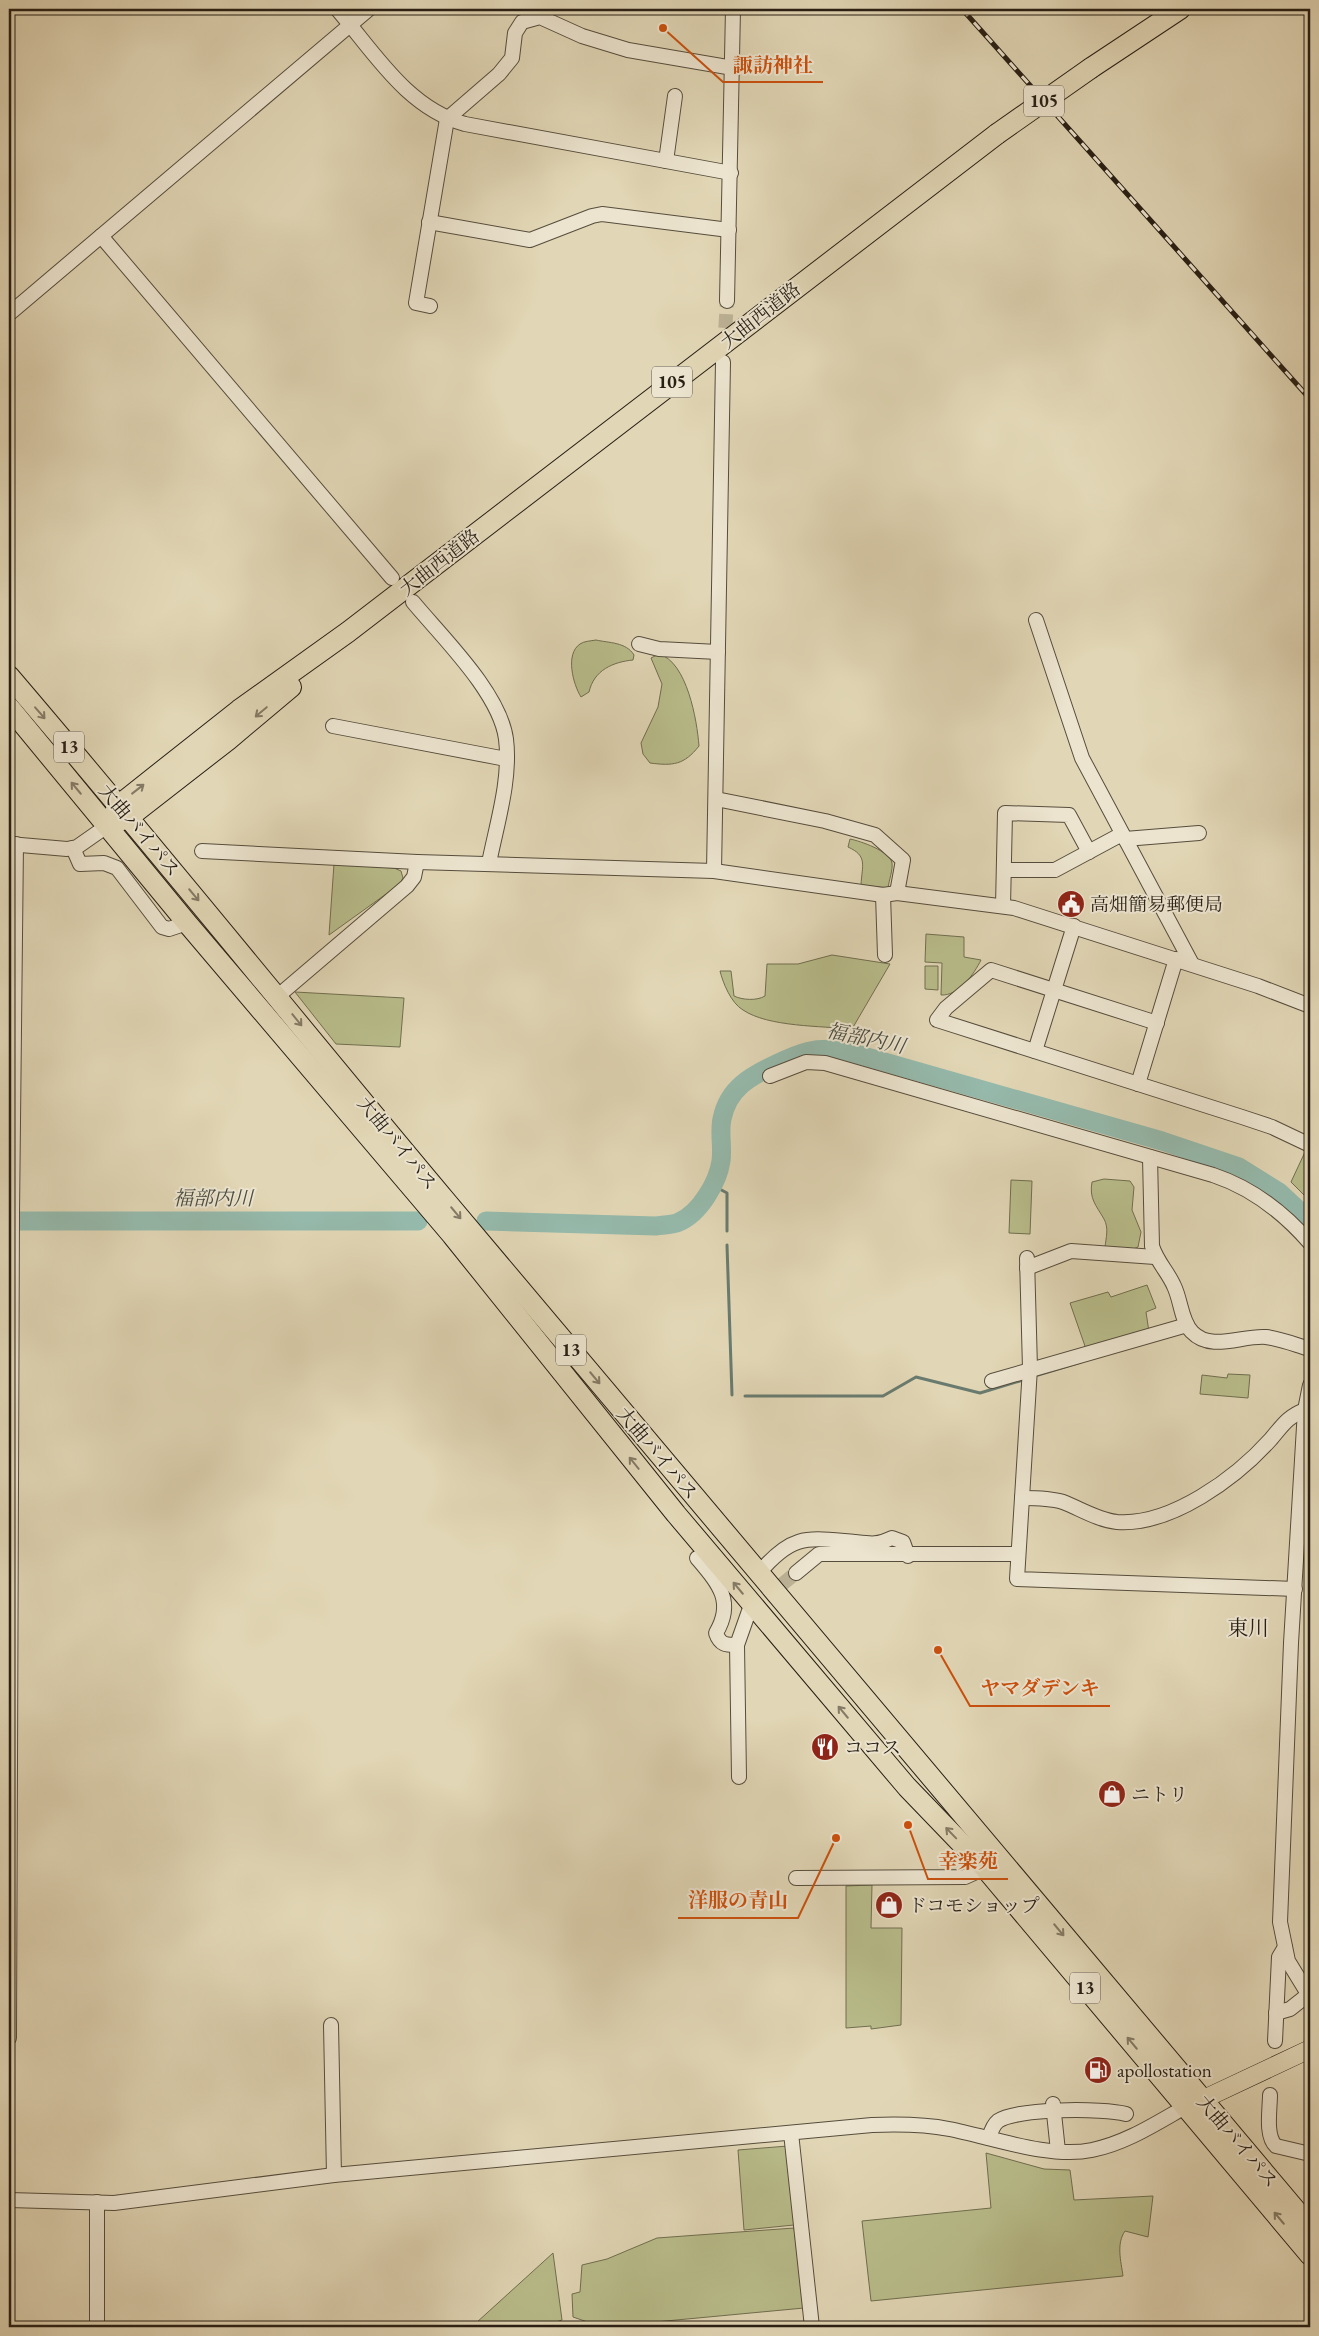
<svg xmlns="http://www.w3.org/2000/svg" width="1319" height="2336" viewBox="0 0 1319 2336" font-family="'EB Garamond','Noto Serif JP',serif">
	<rect width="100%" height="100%" fill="#e1d6b5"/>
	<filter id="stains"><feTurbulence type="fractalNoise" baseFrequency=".004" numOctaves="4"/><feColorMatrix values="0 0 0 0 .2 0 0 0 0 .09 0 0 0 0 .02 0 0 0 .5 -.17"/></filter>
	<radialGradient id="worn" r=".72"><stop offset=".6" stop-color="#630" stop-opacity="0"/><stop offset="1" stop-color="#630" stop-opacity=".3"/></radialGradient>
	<!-- green -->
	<g fill="#b8bc8a" stroke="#706e50">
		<path d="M596 640C609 643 626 642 634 655L633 660C613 662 594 670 589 692L581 697C573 684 565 654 580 644 584 641 591 641 596 640Z"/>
		<path d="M659 654C687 662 697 720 699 746 684 765 673 766 650 763L643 754 641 743 658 707 662 684 651 658Z"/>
		<path d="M850 839C860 841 890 851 892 863 893 870 889 880 888 888L861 885C862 865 868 856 848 847Z"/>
		<path d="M334 864 394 868 401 871 403 878 400 884 329 935Z"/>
		<path d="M926 934 964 937V957L981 960C974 974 959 996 941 995L942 963 925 962Z"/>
		<path d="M832 955 890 964 852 1029C822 1026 768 1027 743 1010 731 1003 723 983 720 971H731L734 996C742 1000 757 1001 765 996L767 964H798Z"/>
		<path d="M925 966H938V990L925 989Z"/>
		<path d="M295 992 404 998 400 1047 336 1044Z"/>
		<path d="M1305 1152 1310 1154V1201L1291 1182Z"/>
		<path d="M1104 1179 1130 1181 1134 1187 1132 1210 1141 1232 1138 1247 1131 1250 1105 1247C1106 1238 1109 1228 1104 1219 1096 1205 1089 1199 1092 1182Z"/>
		<path d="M1011 1180 1032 1181 1030 1234 1009 1233Z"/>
		<path d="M1147 1285 1156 1308 1146 1312 1149 1332 1086 1349 1070 1303 1108 1292 1111 1297Z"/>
		<path d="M1228 1374 1250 1375 1248 1398 1200 1394 1202 1375 1227 1378Z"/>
		<path d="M872 1885 871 1928H902L901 2025 871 2029V2026L846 2028V1886Z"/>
		<path d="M788 2146 794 2225 744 2230 738 2150Z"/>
		<path d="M986 2153 1044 2169 1070 2170 1074 2200 1153 2196 1148 2237 1125 2231C1116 2244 1121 2261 1123 2276L871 2301 862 2221 991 2208Z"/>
		<path d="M794 2228 804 2308 602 2327 573 2317 572 2294 580 2292 582 2265 607 2259 657 2238Z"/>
		<path d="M553 2253 562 2320 541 2327H477L476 2323Z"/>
	</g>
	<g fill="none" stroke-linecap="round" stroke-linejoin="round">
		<!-- stream -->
		<g stroke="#697b6f" stroke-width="3">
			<path d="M714 1186 727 1193V1231"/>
			<path d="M727 1245 732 1395"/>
			<path d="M1038 1375 1081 1362"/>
			<path d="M745 1396H883L916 1377 980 1393 1023 1380"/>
			<path d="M553 2327 567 2323 587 2327"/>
		</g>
		<!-- river -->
		<g stroke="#95b9ab" stroke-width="19">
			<path d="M9 1221H418"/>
			<path d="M486 1221 656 1226C663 1225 673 1225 679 1222 700 1213 718 1182 721 1161 723 1147 719 1132 722 1119 728 1088 751 1076 776 1064 801 1052 814 1047 842 1050L1162 1141 1239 1167 1279 1192 1310 1221"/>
		</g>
		<!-- minor-tunnel -->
		<g stroke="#bcb195" stroke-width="14" stroke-dasharray="14 7" stroke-linecap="butt">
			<path d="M724 349 727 301"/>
			<path d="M749 1611 796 1573"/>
		</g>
		<!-- minor casing -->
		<g stroke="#564d3d" stroke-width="16">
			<g id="minor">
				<path d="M337 9C374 52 407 108 465 124L731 173"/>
				<path d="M666 161 675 96"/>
				<path d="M429 222 530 240 592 216 602 214 729 230"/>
				<path d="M101 236 392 578"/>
				<path d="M727 301 733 9"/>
				<path d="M430 306 416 303 447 119 499 74 512 58 515 33 522 22 540 17 582 36 628 50 733 68"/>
				<path d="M9 314 369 9"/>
				<path d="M413 602C442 637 500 693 506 739 511 779 497 823 489 863"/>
				<path d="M1036 620 1082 758 1192 964"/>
				<path d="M639 644 659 649 718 652"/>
				<path d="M333 726 506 759"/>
				<path d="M716 799 825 821 875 835 903 860 897 893"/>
				<path d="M1125 839 1199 833"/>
				<path d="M9 844 67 849 77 847 107 826"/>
				<path d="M73 848 80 864 104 863 117 868 162 927 169 929 187 923"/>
				<path d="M202 851 417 862 714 871 883 895 897 893 1014 908 1258 986 1310 1006"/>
				<path d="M1005 870H1055L1122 834"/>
				<path d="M714 871 723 362"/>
				<path d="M883 895 885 955"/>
				<path d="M1003 906 1005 813 1069 815 1089 852"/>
				<path d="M278 996 407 886 414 877 417 862"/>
				<path d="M1157 1023 991 970 946 1008 937 1020 1242 1117 1272 1127 1310 1145"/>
				<path d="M1035 1051 1074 926"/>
				<path d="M770 1076 806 1062 825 1063 1213 1175C1252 1188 1284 1213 1310 1243"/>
				<path d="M1138 1084 1176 959"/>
				<path d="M1150 1157 1152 1246C1157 1262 1168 1272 1174 1286 1181 1300 1181 1321 1192 1332 1211 1352 1242 1335 1266 1337 1281 1339 1296 1345 1310 1349"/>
				<path d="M1027 1258 1030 1368 1017 1579 1295 1589"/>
				<path d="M1027 1268 1071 1251 1155 1257"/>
				<path d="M992 1381 1187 1325"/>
				<path d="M1310 1385 1305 1410 1291 1643 1280 1922 1288 1961 1310 1997"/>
				<path d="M1022 1498C1035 1498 1050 1498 1063 1502 1081 1509 1098 1520 1117 1522 1171 1526 1236 1478 1271 1439 1282 1426 1288 1416 1305 1410"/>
				<path d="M697 1558C718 1583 735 1601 716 1633 720 1645 726 1645 737 1645"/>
				<path d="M759 1573C793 1533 807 1538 855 1542 872 1544 877 1545 892 1538L903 1542 908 1556"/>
				<path d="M796 1573 819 1554H1018"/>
				<path d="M739 1777 737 1645 749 1611"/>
				<path d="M796 1878 965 1877 985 1868"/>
				<path d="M1276 2013 1290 2009 1309 1994"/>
				<path d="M331 2025 334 2175"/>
				<path d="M9 2038 12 1214 16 844"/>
				<path d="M1275 2041 1279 1957 1285 1947"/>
				<path d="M1270 2095C1270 2109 1265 2136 1276 2146L1310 2154"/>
				<path d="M1053 2104 1058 2151"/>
				<path d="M791 2133 812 2327"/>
				<path d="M989 2138C991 2131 993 2125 998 2121 1016 2108 1104 2108 1126 2114"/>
				<path d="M9 2200 114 2203 334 2175 872 2125C898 2124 924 2124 949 2129 991 2137 1049 2159 1092 2150 1126 2143 1155 2124 1185 2107"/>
				<path d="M97 2327V2202"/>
			</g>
		</g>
		<!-- major casing -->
		<g stroke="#281f15" stroke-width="19">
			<path id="major" d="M1191 2105 1310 2049"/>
		</g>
		<!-- highway casing -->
		<g stroke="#281f15" stroke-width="22">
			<g id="highway">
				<path d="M1091 68 1180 9"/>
				<path d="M9 676C157 849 299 1026 445 1200 732 1544 1022 1885 1310 2227"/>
				<path d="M9 707 187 923 452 1235 676 1514 907 1787 985 1868 1310 2255"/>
				<path d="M113 816 119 805 239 710 348 632 997 134"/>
				<path d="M117 822 129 817 228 740 291 687"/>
			</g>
		</g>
		<!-- minor -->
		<use href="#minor" stroke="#ece4cf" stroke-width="14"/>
		<!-- major -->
		<use href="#major" stroke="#e1d6b5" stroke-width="18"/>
		<!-- highway -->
		<use href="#highway" stroke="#e1d6b5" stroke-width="20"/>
		<!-- rail casing -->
		<g stroke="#281f15" stroke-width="5">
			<path id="rail" d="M962 9 1310 399"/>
		</g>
		<!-- rail -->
		<use href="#rail" stroke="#ece4cf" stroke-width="3" stroke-dasharray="9" stroke-linecap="butt"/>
		<!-- highway-bridge casing -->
		<g stroke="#281f15" stroke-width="22" stroke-linecap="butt">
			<path id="highway-bridge" d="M997 134 1091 68"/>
		</g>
		<!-- highway-bridge -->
		<use href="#highway-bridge" stroke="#e1d6b5" stroke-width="20"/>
	</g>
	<!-- one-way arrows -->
	<defs><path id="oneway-shaft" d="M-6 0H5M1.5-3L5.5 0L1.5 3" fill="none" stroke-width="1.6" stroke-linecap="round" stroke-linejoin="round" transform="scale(1.25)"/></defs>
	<g stroke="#847a65">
		<use href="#oneway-shaft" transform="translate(261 712) rotate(140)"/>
		<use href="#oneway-shaft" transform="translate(40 713) rotate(49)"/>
		<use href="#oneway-shaft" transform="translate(76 788) rotate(-130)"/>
		<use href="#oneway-shaft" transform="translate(138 789) rotate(-38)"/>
		<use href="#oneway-shaft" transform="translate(194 895) rotate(50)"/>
		<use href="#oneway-shaft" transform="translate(297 1020) rotate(51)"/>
		<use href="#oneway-shaft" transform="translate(456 1213) rotate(50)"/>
		<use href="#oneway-shaft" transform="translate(595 1378) rotate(50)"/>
		<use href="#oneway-shaft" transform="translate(634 1463) rotate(-129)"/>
		<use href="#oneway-shaft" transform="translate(738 1588) rotate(-130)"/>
		<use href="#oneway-shaft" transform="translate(843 1712) rotate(-130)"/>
		<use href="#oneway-shaft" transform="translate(951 1833) rotate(-134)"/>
		<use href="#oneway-shaft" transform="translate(1059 1930) rotate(50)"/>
		<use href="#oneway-shaft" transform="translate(1132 2043) rotate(-130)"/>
		<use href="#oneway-shaft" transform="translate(1279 2218) rotate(-130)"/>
	</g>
	<!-- icons -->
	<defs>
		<g id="civic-disc" transform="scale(1.4375)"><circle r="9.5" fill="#8f2418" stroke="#ece4cf"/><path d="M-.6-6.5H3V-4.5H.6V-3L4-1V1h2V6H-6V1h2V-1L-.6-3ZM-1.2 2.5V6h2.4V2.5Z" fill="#fff"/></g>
		<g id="restaurant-disc" transform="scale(1.4375)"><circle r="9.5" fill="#8f2418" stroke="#ece4cf"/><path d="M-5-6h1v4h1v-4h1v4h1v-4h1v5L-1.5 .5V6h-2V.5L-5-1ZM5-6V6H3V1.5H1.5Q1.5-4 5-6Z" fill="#fff"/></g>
		<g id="shop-disc" transform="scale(1.4375)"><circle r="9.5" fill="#8f2418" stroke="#ece4cf"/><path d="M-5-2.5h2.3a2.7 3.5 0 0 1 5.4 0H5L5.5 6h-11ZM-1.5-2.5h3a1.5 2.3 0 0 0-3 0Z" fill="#fff"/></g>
		<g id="fuel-disc" transform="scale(1.4375)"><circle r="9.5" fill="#8f2418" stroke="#ece4cf"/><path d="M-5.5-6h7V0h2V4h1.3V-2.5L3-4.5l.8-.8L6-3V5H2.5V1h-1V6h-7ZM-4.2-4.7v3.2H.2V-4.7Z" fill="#fff"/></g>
	</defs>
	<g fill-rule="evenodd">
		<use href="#civic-disc" x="1071" y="904"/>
		<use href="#restaurant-disc" x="825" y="1747"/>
		<use href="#shop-disc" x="1112" y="1794"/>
		<use href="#shop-disc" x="889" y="1905"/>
		<use href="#fuel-disc" x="1098" y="2070"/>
	</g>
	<g text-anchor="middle" stroke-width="4" stroke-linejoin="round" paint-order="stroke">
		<!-- shield labels -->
		<g fill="#ece4cf" stroke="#635a4d" stroke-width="1">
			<rect x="1024" y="85.5" width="40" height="31" rx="4"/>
			<rect x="652" y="366.5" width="40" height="31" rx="4"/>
			<rect x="54" y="731.5" width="30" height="31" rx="4"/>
			<rect x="556" y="1334.5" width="30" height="31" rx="4"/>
			<rect x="1070" y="1972.5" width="30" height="31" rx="4"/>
		</g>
		<g font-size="18" font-weight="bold" fill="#281f15">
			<text x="1044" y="107">105</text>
			<text x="672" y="388">105</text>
			<text x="69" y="753">13</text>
			<text x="571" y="1356">13</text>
			<text x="1085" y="1994">13</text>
		</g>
		<!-- street labels -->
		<g font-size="19" fill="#281f15" stroke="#ece4cf">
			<text transform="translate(760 315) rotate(-38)" y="7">大曲西道路</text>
			<text transform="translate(439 562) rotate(-38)" y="7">大曲西道路</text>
			<text transform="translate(140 830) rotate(50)" y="7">大曲バイパス</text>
			<text transform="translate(398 1143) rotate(51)" y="7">大曲バイパス</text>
			<text transform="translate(658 1453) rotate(50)" y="7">大曲バイパス</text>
			<text transform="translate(1238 2141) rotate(50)" y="7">大曲バイパス</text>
		</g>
		<!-- poi labels -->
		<g font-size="19" fill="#281f15" stroke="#ece4cf" text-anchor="start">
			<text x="1090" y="911">高畑簡易郵便局</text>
			<text x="844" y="1754">ココス</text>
			<text x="1131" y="1801">ニトリ</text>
			<text x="908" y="1912">ドコモショップ</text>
			<text x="1117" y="2077">apollostation</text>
		</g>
		<!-- water labels -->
		<g font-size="20" font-style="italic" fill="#494d42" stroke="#ece4cf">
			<text transform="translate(866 1038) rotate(12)" y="7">福部内川</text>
			<text x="213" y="1205">福部内川</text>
		</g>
		<!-- quarter labels -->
		<g font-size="21" fill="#281f15" stroke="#ece4cf">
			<text x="1248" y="1635">東川</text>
		</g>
	</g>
	<!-- callouts -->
	<path fill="none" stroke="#cb500d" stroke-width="2" d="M663 28L723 82H823M938 1650L970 1706H1110M908 1825L928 1879H1008M836 1838L798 1918H678"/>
	<g fill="#cb500d" stroke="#ece4cf" stroke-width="2">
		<circle cx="663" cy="28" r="5"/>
		<circle cx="938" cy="1650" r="5"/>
		<circle cx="908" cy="1825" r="5"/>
		<circle cx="836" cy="1838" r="5"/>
	</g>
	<g font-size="20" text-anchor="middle" font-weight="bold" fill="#cb500d" stroke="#ece4cf" stroke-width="4" stroke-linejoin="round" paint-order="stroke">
		<text x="773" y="72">諏訪神社</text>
		<text x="1040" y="1695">ヤマダデンキ</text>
		<text x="968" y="1868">幸楽苑</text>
		<text x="738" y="1907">洋服の青山</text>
	</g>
	<!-- margin -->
	<rect width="1319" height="2336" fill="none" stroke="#e1d6b5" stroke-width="30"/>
	<rect x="10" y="10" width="1299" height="2316" fill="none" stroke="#281f15" stroke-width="2.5"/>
	<rect x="15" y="15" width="1289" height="2306" fill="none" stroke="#281f15"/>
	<rect width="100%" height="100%" filter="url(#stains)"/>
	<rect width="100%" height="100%" fill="url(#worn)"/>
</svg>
